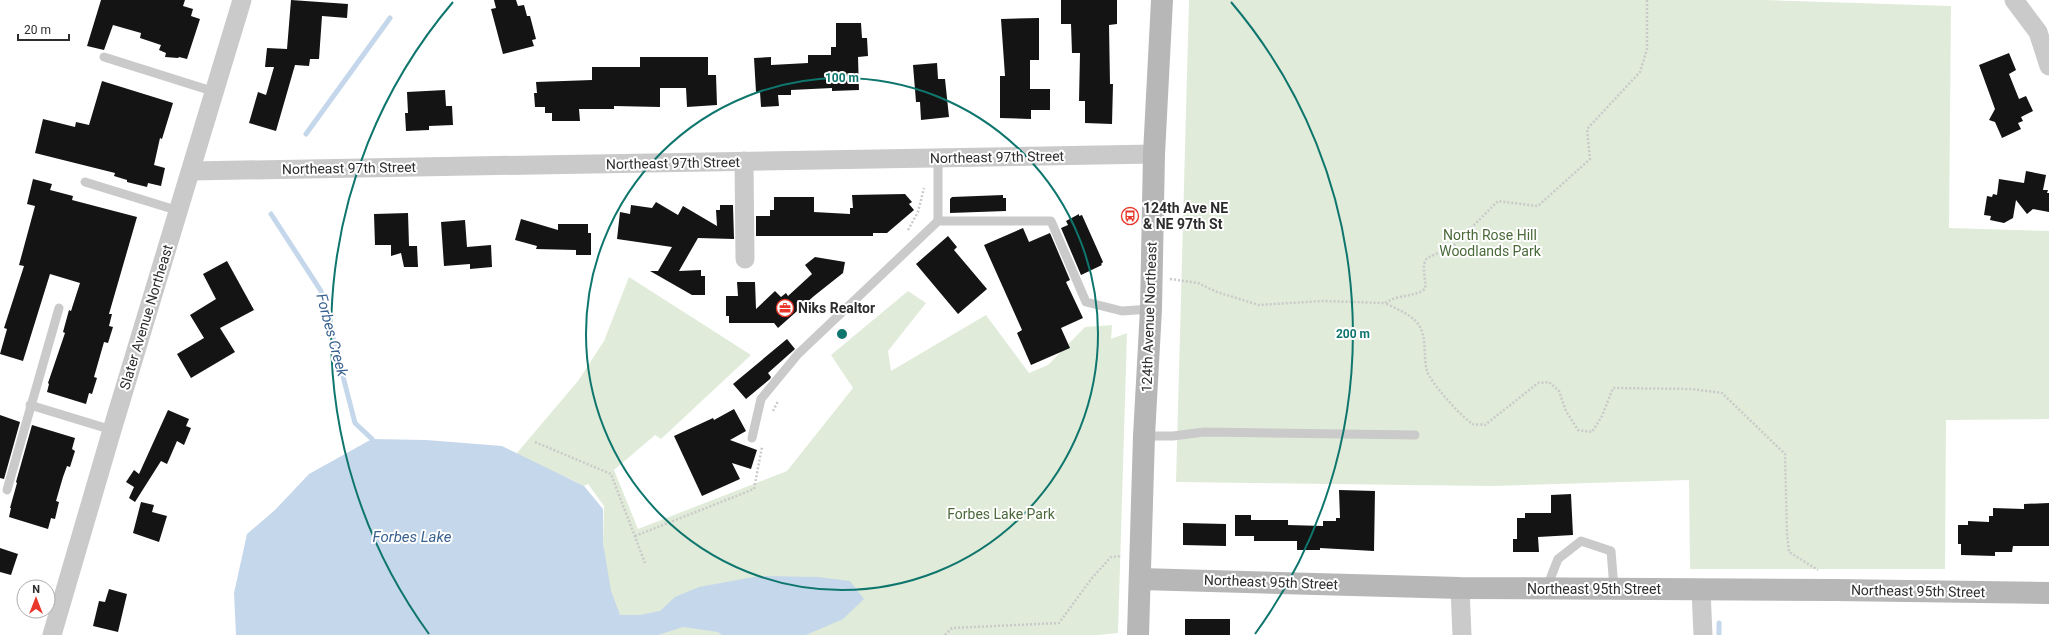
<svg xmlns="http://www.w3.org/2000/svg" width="2049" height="635" viewBox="0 0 2049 635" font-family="Roboto,sans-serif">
	<rect width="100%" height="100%" fill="#fff"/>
	<!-- green -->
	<g fill="#e0ebd9">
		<path d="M1189 0H1764L1951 6 1949 228 2049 231V419L1946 420 1945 569H1690L1689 480 1492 486 1176 482Z"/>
		<path d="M629 277 751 355 661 439 655 435 614 470 638 529 787 471 853 388 831 355 908 291 926 303 888 351 891 371 986 315 1029 373 1048 365 1085 327 1112 325 1111 339 1127 333 1118 633 1099 635H613L603 543 604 506 588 484 584 486 568 478 511 460 578 381 604 341Z"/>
	</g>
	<!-- water -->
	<path fill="#c5d7eb" d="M372 439 426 440 502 446 584 486 603 509V543L611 591 620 615H640L660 611 675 597 699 587 759 576 818 577 850 581 864 599 843 619 806 635H722L718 632 683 627 658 635H236L234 593 247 534 275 510 309 474Z"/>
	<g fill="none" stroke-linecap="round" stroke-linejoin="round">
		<!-- stream -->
		<g stroke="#c5d7eb" stroke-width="5">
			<path d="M306 134 390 18"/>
			<path d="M271 214 321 291 355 423 372 439"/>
			<path d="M1719 635V623"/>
		</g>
	</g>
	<!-- building -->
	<g fill="#141414">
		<path d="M101 0H185L183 6 193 9 191 16 200 19 187 59 179 57 178 58 165 57 166 53 159 50 161 45 140 38 141 33 113 25 104 50 87 46Z"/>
		<path d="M291 0 348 4 347 18 322 16 319 59H310L309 66 295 65 276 131 249 123 258 92 266 95 274 67H265L267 48 287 49Z"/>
		<path d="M494 0H516L518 6 524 5 527 16H530L536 39 532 40 534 46 503 54 491 9 496 8Z"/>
		<path d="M1061 0H1117V24L1109 25 1110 84H1113L1112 124 1085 123V101H1079L1080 53H1072L1071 24H1061Z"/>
		<path d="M1039 18V60H1030V89H1050V110H1031V119L1000 118V76H1005L1001 19Z"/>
		<path d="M836 23H861L862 38H867L868 56 858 57 859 90 832 91V88L791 90V95H778L779 106 761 107 760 92H756L754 58 771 57V65L808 63V55H831V47H836Z"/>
		<path d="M2009 53 2016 70 2009 74 2019 99 2026 96 2033 111 2021 117 2023 121 2018 123 2021 129 2002 138 1995 122 1989 120 1995 109 1979 65Z"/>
		<path d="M640 57H708V75H716L717 105 687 107 686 88H660V107L614 106V109H579L580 121H552V113H545V107H535L534 93H537L536 82 592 80V67H640Z"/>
		<path d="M937 63 938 79H945L949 117 921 120 920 102H916L913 65Z"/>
		<path d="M102 81 173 103 162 139 160 138 154 165 165 168 161 186 148 183 147 187 127 182V180L114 176 115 173 35 153 43 119 75 127 76 122 89 125Z"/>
		<path d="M445 90 446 106H452L453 125 429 126V130L406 131 405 113H408L407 92Z"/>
		<path d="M2026 171 2046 175 2043 190H2048L2047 193H2049V212L2033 209 2027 214 2016 200 2013 218 2004 223 1990 220 1991 216 1984 215 1987 196 1992 197 1993 194 1997 195 1999 179 2024 183Z"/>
		<path d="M33 179 52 184 50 190 73 196 72 200 137 217 109 314H112L109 326 113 327 108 343 104 342 94 377 97 378 92 394 89 393 86 404 47 392 49 384 48 383 65 333 63 332 69 310 71 311 80 283 50 274 23 361 0 354 7 329 4 328 24 266 19 265 35 206 27 204Z"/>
		<path d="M905 194 912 202 909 204 914 210 887 233H873V236H756V216H770V210H774V197H814V212L850 214V208H853L852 195Z"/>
		<path d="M1003 195V198H1006V211L950 213V199L952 197Z"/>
		<path d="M656 202 678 215 683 206 717 226 716 210H720V205H733L734 239 698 238 679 271 701 270V276H705V295H692L650 271H658L672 247 617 239 620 212 630 214 631 205 652 208Z"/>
		<path d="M408 213 409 246H417L418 267H404L401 253 391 256V245H375L374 214Z"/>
		<path d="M1079 214V216L1082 215 1103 262 1101 264 1102 265 1081 275 1061 228 1068 225 1066 221Z"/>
		<path d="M521 219 558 230V224H588V233H591V255H576V250L536 249 537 246 515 240Z"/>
		<path d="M465 220 467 247 491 245 492 267 470 269V264L444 266 441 222Z"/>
		<path d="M1023 228 1029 242 1050 233 1070 280 1066 282 1083 318 1061 328 1070 348 1031 365 1017 333 1022 330 984 245Z"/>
		<path d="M948 236 957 247 954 250 987 289 958 314 916 264Z"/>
		<path d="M815 257 845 262 843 273 814 296 778 328 774 323H729V316H726V296H738L737 282H755L756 309 775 291 781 297 786 293 788 296 812 274 805 265Z"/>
		<path d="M227 261 254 310 220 328 235 352 191 378 177 354 204 338 190 315 216 299 203 274Z"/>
		<path d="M787 339 795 349 768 373 771 377 770 379 746 399 733 384Z"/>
		<path d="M734 409 746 431 730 440 757 450 751 469 732 463 740 479 702 496 674 436 713 418 714 420Z"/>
		<path d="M168 410 189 419 186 426 191 428 184 445 177 441 167 464 161 461 135 502 129 498 134 487 126 482 134 470 139 474Z"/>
		<path d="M0 415 20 422 4 479 0 478Z"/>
		<path d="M32 425 75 438 72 449 75 451 70 467 67 466 63 477 56 501 59 502 55 519 51 518 48 529 9 517 11 508H10L17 483 16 482Z"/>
		<path d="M1339 490 1375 491 1374 551 1320 548V550H1297V541H1254V536H1235V515H1251V520H1288V525L1323 526V521H1336V518H1340Z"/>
		<path d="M1571 494 1573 535 1538 537 1539 552H1513V539H1517V518H1525V513H1551V495Z"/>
		<path d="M141 502 154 505 152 512 167 516 159 542 133 533Z"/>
		<path d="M2049 503V546H2013L2012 552H1995V556L1961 555V544H1958V525H1968V521L1989 522V516H1993V508L2024 509V504Z"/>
		<path d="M1183 523 1226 524V546L1183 545Z"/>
		<path d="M0 548 18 554 11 575 0 572Z"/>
		<path d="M109 589 127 594 118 632 93 626 99 601 105 602Z"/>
		<rect x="1185" y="619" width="45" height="16"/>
	</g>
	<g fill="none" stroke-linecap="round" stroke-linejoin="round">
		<!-- path -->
		<g stroke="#cacaca" stroke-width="2.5" stroke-dasharray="2 2" stroke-linecap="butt">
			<path d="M1647 0V49L1640 72 1587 129 1590 159 1538 206 1498 201 1453 246 1427 258C1420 268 1427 278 1425 289 1415 297 1399 294 1385 303 1396 309 1414 315 1420 327 1427 340 1423 357 1427 371 1430 382 1463 419 1473 424 1476 425 1482 424 1485 425L1538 383 1549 382 1559 391 1566 411 1578 430 1592 432 1602 416 1613 388 1692 389 1722 393 1785 454 1787 535 1789 552 1818 570"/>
			<path d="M908 230 918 212 924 188"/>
			<path d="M1170 279 1198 283 1217 292 1259 305 1323 301 1385 303"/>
			<path d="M773 411 778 401"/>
			<path d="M535 442 611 474 645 563"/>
			<path d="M635 536 754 489 762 447"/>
			<path d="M945 635 952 628 1059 623 1092 578 1111 557 1122 556"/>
		</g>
		<!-- lane -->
		<g stroke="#cacaca" stroke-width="9">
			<path d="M104 57 215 92"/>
			<path d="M85 182 179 211"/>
			<path d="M938 221V158"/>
			<path d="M30 405 112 430"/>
			<path d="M1144 436H1173L1204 432 1415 435"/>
			<path d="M752 438 761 399 798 354 938 221H1051L1086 302 1122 311 1151 309"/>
			<path d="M7 490 59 308"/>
			<path d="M1547 587 1558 559 1581 541 1611 551 1614 588"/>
		</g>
		<!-- street -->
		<g stroke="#cacaca" stroke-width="19">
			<path d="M2014 0 2038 32 2049 66"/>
			<path d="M744 161 745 259"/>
			<path d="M191 171 1154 154"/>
			<path d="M1460 588 1462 635"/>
			<path d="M1701 590 1703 635"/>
			<path d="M52 635 112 430 242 0"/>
		</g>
		<!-- secondary -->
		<g stroke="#b7b7b7" stroke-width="22">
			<path d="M1140 579 1460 588 1834 590 2049 593"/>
			<path d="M1138 635 1144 436 1151 309 1154 154 1162 0"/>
		</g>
	</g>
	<!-- distance rings -->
	<g fill="none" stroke="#0f766e" stroke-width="2">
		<circle cx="842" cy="334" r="256"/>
		<path d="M429 634A511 511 0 0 1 453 2M1231 2A511 511 0 0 1 1255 634"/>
	</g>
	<!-- icons -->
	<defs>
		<g id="bus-ring" transform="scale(0.9)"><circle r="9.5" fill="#fff" stroke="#e8362a" stroke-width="1.5"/><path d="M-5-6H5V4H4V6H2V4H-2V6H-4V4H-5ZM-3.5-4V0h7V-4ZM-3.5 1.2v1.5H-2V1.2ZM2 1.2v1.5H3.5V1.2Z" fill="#e8362a"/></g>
		<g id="office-ring" transform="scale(0.9)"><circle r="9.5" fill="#fff" stroke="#e8362a" stroke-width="1.5"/><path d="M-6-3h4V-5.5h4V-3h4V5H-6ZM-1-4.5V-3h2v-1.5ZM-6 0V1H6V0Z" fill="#e8362a"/></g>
	</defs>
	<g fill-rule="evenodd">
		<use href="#bus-ring" x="1130" y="216"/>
		<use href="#office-ring" x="785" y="308"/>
	</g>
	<g text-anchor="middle" stroke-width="4" stroke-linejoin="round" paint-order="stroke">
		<!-- street labels -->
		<g font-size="14" fill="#2d2d2d" stroke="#fff">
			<text transform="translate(997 157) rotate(-1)" y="5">Northeast 97th Street</text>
			<text transform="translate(673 163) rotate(-1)" y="5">Northeast 97th Street</text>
			<text transform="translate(349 168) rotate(-1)" y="5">Northeast 97th Street</text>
			<text transform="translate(146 317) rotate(-73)" y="5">Slater Avenue Northeast</text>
			<text transform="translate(1149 317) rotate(-88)" y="5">124th Avenue Northeast</text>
			<text transform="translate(1271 582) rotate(2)" y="5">Northeast 95th Street</text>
			<text x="1594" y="594">Northeast 95th Street</text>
			<text transform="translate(1918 591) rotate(1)" y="5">Northeast 95th Street</text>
		</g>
		<!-- poi labels -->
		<g font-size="14" font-weight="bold" fill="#2d2d2d" stroke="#fff" text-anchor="start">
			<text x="1143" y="213">124th Ave NE<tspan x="1143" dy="16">&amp; NE 97th St</tspan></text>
			<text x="798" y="313">Niks Realtor</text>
		</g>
		<!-- park labels -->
		<g font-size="14" fill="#496939" stroke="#fff">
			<text x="1490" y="240">North Rose Hill<tspan x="1490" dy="16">Woodlands Park</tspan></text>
			<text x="1001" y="519">Forbes Lake Park</text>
		</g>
		<!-- water labels -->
		<g font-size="15" font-style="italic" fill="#396290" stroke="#fff">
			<text transform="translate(332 335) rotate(75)" y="5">Forbes Creek</text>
			<text x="412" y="542">Forbes Lake</text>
		</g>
	</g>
	<circle cx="842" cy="334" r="6" fill="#0f766e" stroke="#fff" stroke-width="2"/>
	<g font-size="12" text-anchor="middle" font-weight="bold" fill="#0f766e" stroke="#fff" stroke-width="4" stroke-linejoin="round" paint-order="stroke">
		<text x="842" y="82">100 m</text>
		<text x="1353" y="338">200 m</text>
	</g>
	<!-- north arrow -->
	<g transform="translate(36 599)"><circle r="19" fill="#ffffff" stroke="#ababab"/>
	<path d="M0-3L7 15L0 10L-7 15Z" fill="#e8362a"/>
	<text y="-6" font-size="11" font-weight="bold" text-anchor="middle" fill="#2d2d2d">N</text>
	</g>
	<!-- scale -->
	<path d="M18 34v6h51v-6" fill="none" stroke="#2d2d2d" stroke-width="2"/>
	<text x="24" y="34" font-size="12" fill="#2d2d2d" stroke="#ffffff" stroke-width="3" paint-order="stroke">20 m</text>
</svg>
